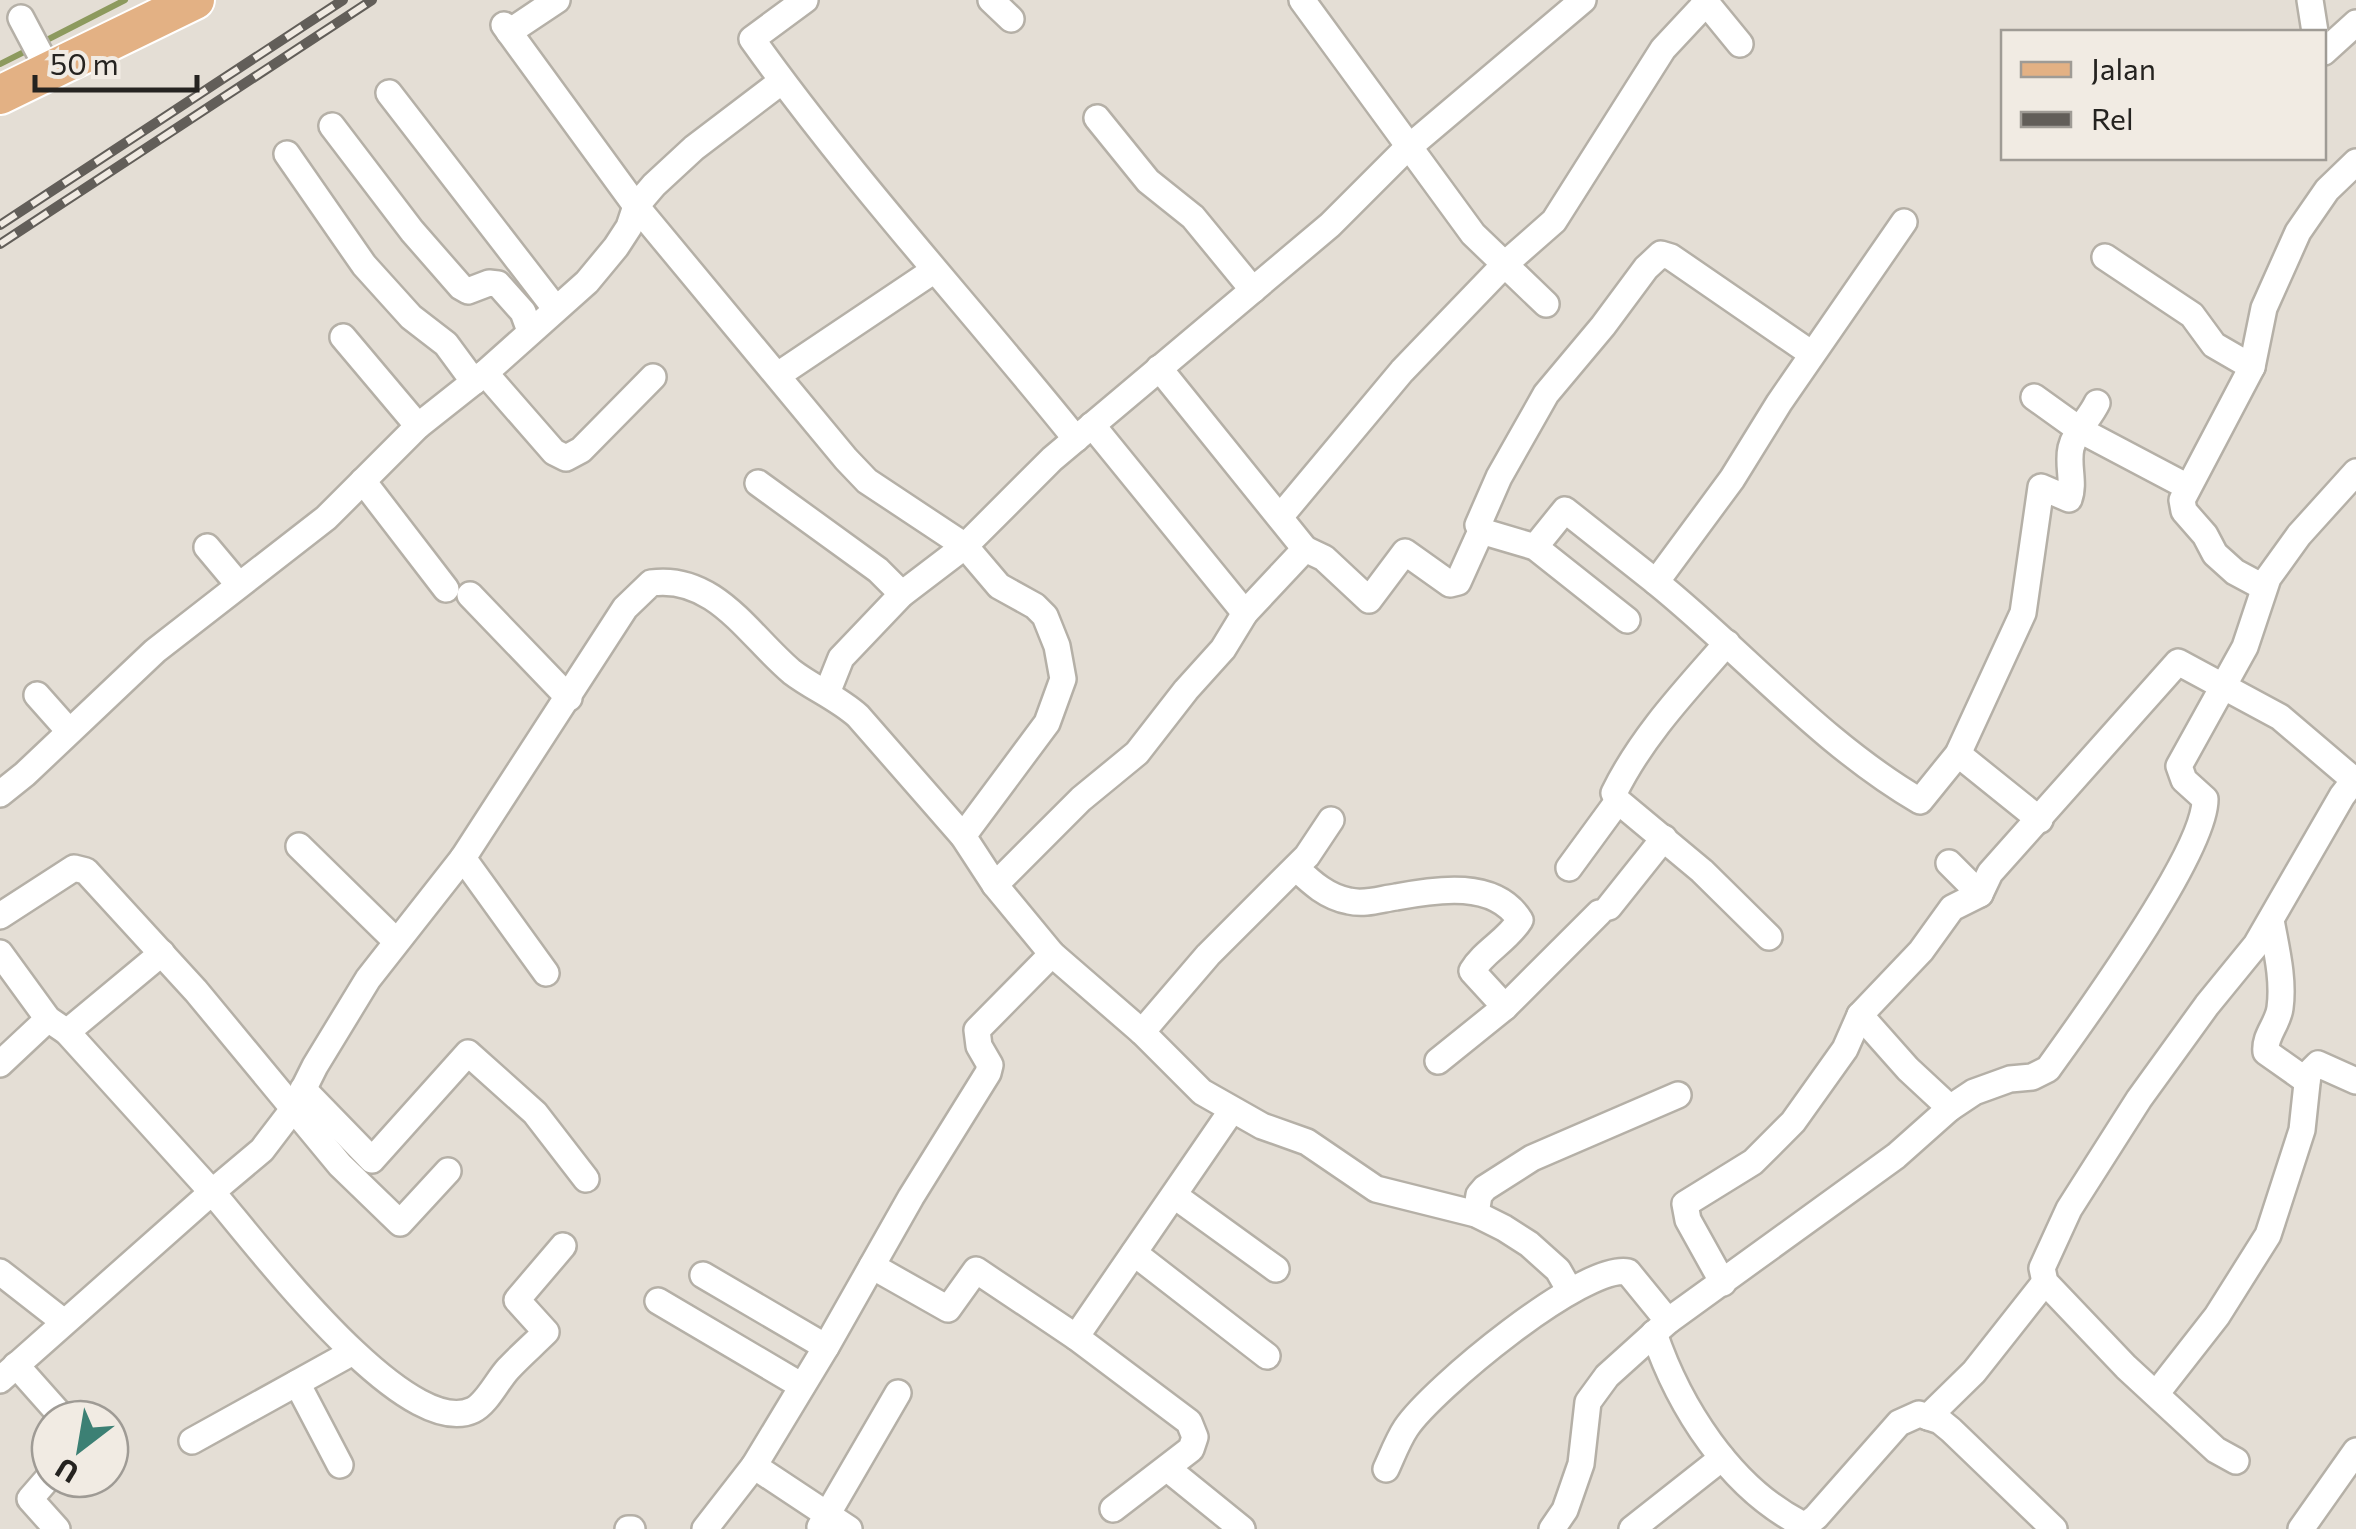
<svg xmlns="http://www.w3.org/2000/svg" width="2356" height="1529" viewBox="0 0 2356 1529" font-family="Commissioner,sans-serif">
	<rect width="100%" height="100%" fill="#e4ded5"/>
	<g fill="none" stroke-linecap="round" stroke-linejoin="round">
		<!-- stream -->
		<g stroke="#8d9a5e" stroke-width="6">
			<path d="M41 43 125 0"/>
			<path d="M0 64 30 49"/>
		</g>
		<!-- minor casing -->
		<g stroke="#b5b0a7" stroke-width="30">
			<g id="minor">
				<path d="M805 0 752 39C852 179 968 305 1076 439"/>
				<path d="M991 0 1011 19"/>
				<path d="M1302 0 1473 234 1546 304"/>
				<path d="M1704 0 1740 44"/>
				<path d="M2310 0 2315 32"/>
				<path d="M21 18 48 69"/>
				<path d="M504 25 636 206 846 459 867 481 965 546 999 586 1035 606 1045 616 1057 646 1063 679 1047 723 963 836"/>
				<path d="M509 32 557 0"/>
				<path d="M2324 52 2356 23"/>
				<path d="M389 93 555 308"/>
				<path d="M1097 118 1148 181 1193 217 1253 290"/>
				<path d="M332 126 412 231 461 287 468 291 489 283 498 284 523 312 530 331"/>
				<path d="M287 154 364 265 411 317 446 344 474 382"/>
				<path d="M1904 222 1779 403 1732 479 1656 582C1744 653 1822 744 1920 801L1958 754 2023 613 2041 487 2069 499C2075 483 2067 465 2071 448 2075 431 2090 418 2097 403"/>
				<path d="M2105 257 2192 315 2214 345 2252 367"/>
				<path d="M343 337 418 426"/>
				<path d="M1159 368 1305 549"/>
				<path d="M485 373 554 452 566 458 581 450 653 377"/>
				<path d="M778 375 933 271"/>
				<path d="M2034 397 2080 430 2186 486"/>
				<path d="M1092 425 1245 613"/>
				<path d="M363 481 446 589"/>
				<path d="M758 483 878 570 902 594"/>
				<path d="M1280 517 1402 371 1504 265 1554 221 1663 49 1706 3"/>
				<path d="M1481 531 1535 547 1627 620"/>
				<path d="M207 547 238 584"/>
				<path d="M1535 547 1565 510 1656 582"/>
				<path d="M2263 587 2235 572 2215 554 2205 535 2184 511 2182 500 2252 367 2264 308 2298 232 2327 190 2356 162"/>
				<path d="M470 595 569 698"/>
				<path d="M1727 643C1685 691 1642 736 1614 793L1618 801 1702 871 1769 937"/>
				<path d="M827 693 841 658 902 594 965 546 1052 459 1330 225 1402 153 1583 0"/>
				<path d="M37 695 69 731"/>
				<path d="M1958 754 2040 820"/>
				<path d="M0 794 25 774 155 651 326 518 418 426 485 373 587 282 616 247 629 227 636 206 654 185 694 148 782 81"/>
				<path d="M299 846 396 941"/>
				<path d="M463 858 546 973"/>
				<path d="M1296 868C1312 883 1327 897 1349 901 1365 905 1381 899 1396 897 1437 889 1495 880 1520 920 1507 941 1484 951 1472 971L1505 1007"/>
				<path d="M1569 868 1618 801"/>
				<path d="M995 885 1081 799 1137 753 1186 690 1223 649 1245 613 1305 549 1324 558 1369 600 1405 552 1450 584 1458 582 1481 531 1478 525 1499 477 1546 394 1603 326 1646 268 1661 254 1671 257 1812 354"/>
				<path d="M1980 894 1990 873 2178 662 2280 717 2354 780"/>
				<path d="M1609 907 1664 838"/>
				<path d="M0 916 74 868 86 871 196 991 340 1165 400 1223 448 1171"/>
				<path d="M2271 920C2276 948 2284 979 2280 1008 2278 1024 2264 1036 2266 1052L2307 1081"/>
				<path d="M0 953 48 1019 67 1032 212 1192 262 1150 294 1108 315 1066 368 979 463 858 625 608 651 583C715 574 749 636 792 672 813 688 838 698 858 716L963 836 995 885 1052 954 1142 1032 1202 1092 1262 1126 1307 1142 1376 1189 1476 1214 1504 1228 1529 1244 1558 1270 1570 1291"/>
				<path d="M1860 1015 1908 1069 1950 1108"/>
				<path d="M67 1032 162 953"/>
				<path d="M1142 1032 1208 955 1307 856 1331 820"/>
				<path d="M1438 1061 1505 1007 1599 913"/>
				<path d="M0 1064 48 1019"/>
				<path d="M303 1089 372 1160 468 1053 535 1113 586 1179"/>
				<path d="M1175 1196 1276 1269"/>
				<path d="M1476 1214 1479 1195 1485 1188 1532 1158 1678 1095"/>
				<path d="M1134 1253 1267 1356"/>
				<path d="M872 1266 948 1309 976 1270 1076 1337 1232 1110"/>
				<path d="M0 1272 64 1322"/>
				<path d="M703 1275 826 1347"/>
				<path d="M1723 1283 1688 1220 1685 1204 1753 1162 1793 1122 1845 1049 1860 1015 1921 951 1952 908 1980 894 1949 863"/>
				<path d="M658 1301 802 1386"/>
				<path d="M1654 1333C1679 1407 1730 1487 1800 1523L1807 1524 1816 1517 1899 1423 1919 1414 1940 1421 1951 1430 2054 1529"/>
				<path d="M1076 1337 1189 1422 1195 1437 1191 1449 1113 1509"/>
				<path d="M16 1365 64 1419"/>
				<path d="M0 1380 212 1192C253 1239 405 1443 473 1410 487 1403 497 1381 508 1369 520 1356 534 1344 546 1332L517 1300 563 1246"/>
				<path d="M297 1383 340 1465"/>
				<path d="M2156 1394 2217 1316 2268 1235 2302 1130 2308 1074 2318 1064 2356 1081"/>
				<path d="M1928 1417 1974 1372 2045 1282"/>
				<path d="M192 1441 351 1353"/>
				<path d="M2236 1461 2216 1450 2126 1367 2045 1282 2042 1268 2069 1209 2139 1099 2207 1005 2256 945 2342 796 2356 778"/>
				<path d="M1168 1469 1242 1529"/>
				<path d="M1386 1469C1392 1456 1398 1440 1406 1428 1432 1389 1584 1263 1628 1272L1668 1321"/>
				<path d="M50 1476 30 1499 57 1529"/>
				<path d="M820 1527 898 1393"/>
				<path d="M628 1529H632"/>
				<path d="M705 1529 754 1466"/>
				<path d="M849 1529 754 1466 826 1347 911 1197 988 1073 990 1065 979 1046 977 1030 1052 954"/>
				<path d="M1552 1529 1565 1510 1581 1464 1588 1402 1607 1376 1668 1321 1896 1156 1950 1108 1974 1092 2010 1079 2032 1077 2048 1069C2083 1020 2206 852 2205 799L2184 780 2179 766 2245 647 2268 578 2299 535 2356 472"/>
				<path d="M1632 1529 1722 1458"/>
				<path d="M2301 1529 2356 1451"/>
			</g>
		</g>
		<!-- primary casing -->
		<g stroke="#fff" stroke-width="42">
			<path id="primary" d="M0 95 195 0"/>
		</g>
		<!-- minor -->
		<use href="#minor" stroke="#fff" stroke-width="25"/>
		<!-- primary -->
		<use href="#primary" stroke="#e3b184" stroke-width="38"/>
		<!-- rail casing -->
		<g stroke="#625e59" stroke-width="10">
			<g id="rail">
				<path d="M0 225 343 0"/>
				<path d="M0 244 372 0"/>
			</g>
		</g>
		<!-- rail -->
		<use href="#rail" stroke="#f1ebe3" stroke-width="6" stroke-dasharray="19" stroke-linecap="butt"/>
	</g>
	<!-- legend -->
	<rect x="2001" y="30" width="325" height="130" fill="#f1ebe3" stroke="#9f9b95" stroke-width="2.5"/>
	<rect x="2021" y="62" width="50" height="15" fill="#e3b184" stroke="#9f9b95" stroke-width="2.5"/>
	<text x="2091" y="80" font-size="30" fill="#252320">Jalan</text>
	<rect x="2021" y="112" width="50" height="15" fill="#625e59" stroke="#9f9b95" stroke-width="2.5"/>
	<text x="2091" y="130" font-size="30" fill="#252320">Rel</text>
	<!-- north arrow -->
	<g transform="translate(80 1449) rotate(211)"><circle r="48" fill="#f1ebe3" stroke="#9f9b95" stroke-width="2.5"/>
	<path d="M0-8L18 38L0 25L-18 38Z" fill="#3c8074"/>
	<text y="-15" font-size="28" font-weight="bold" text-anchor="middle" fill="#252320">U</text>
	</g>
	<!-- scale -->
	<path d="M35 75v15h162v-15" fill="none" stroke="#252320" stroke-width="5"/>
	<text x="50" y="75" font-size="30" fill="#252320" stroke="#f1ebe3" stroke-width="8" paint-order="stroke">50 m</text>
</svg>
